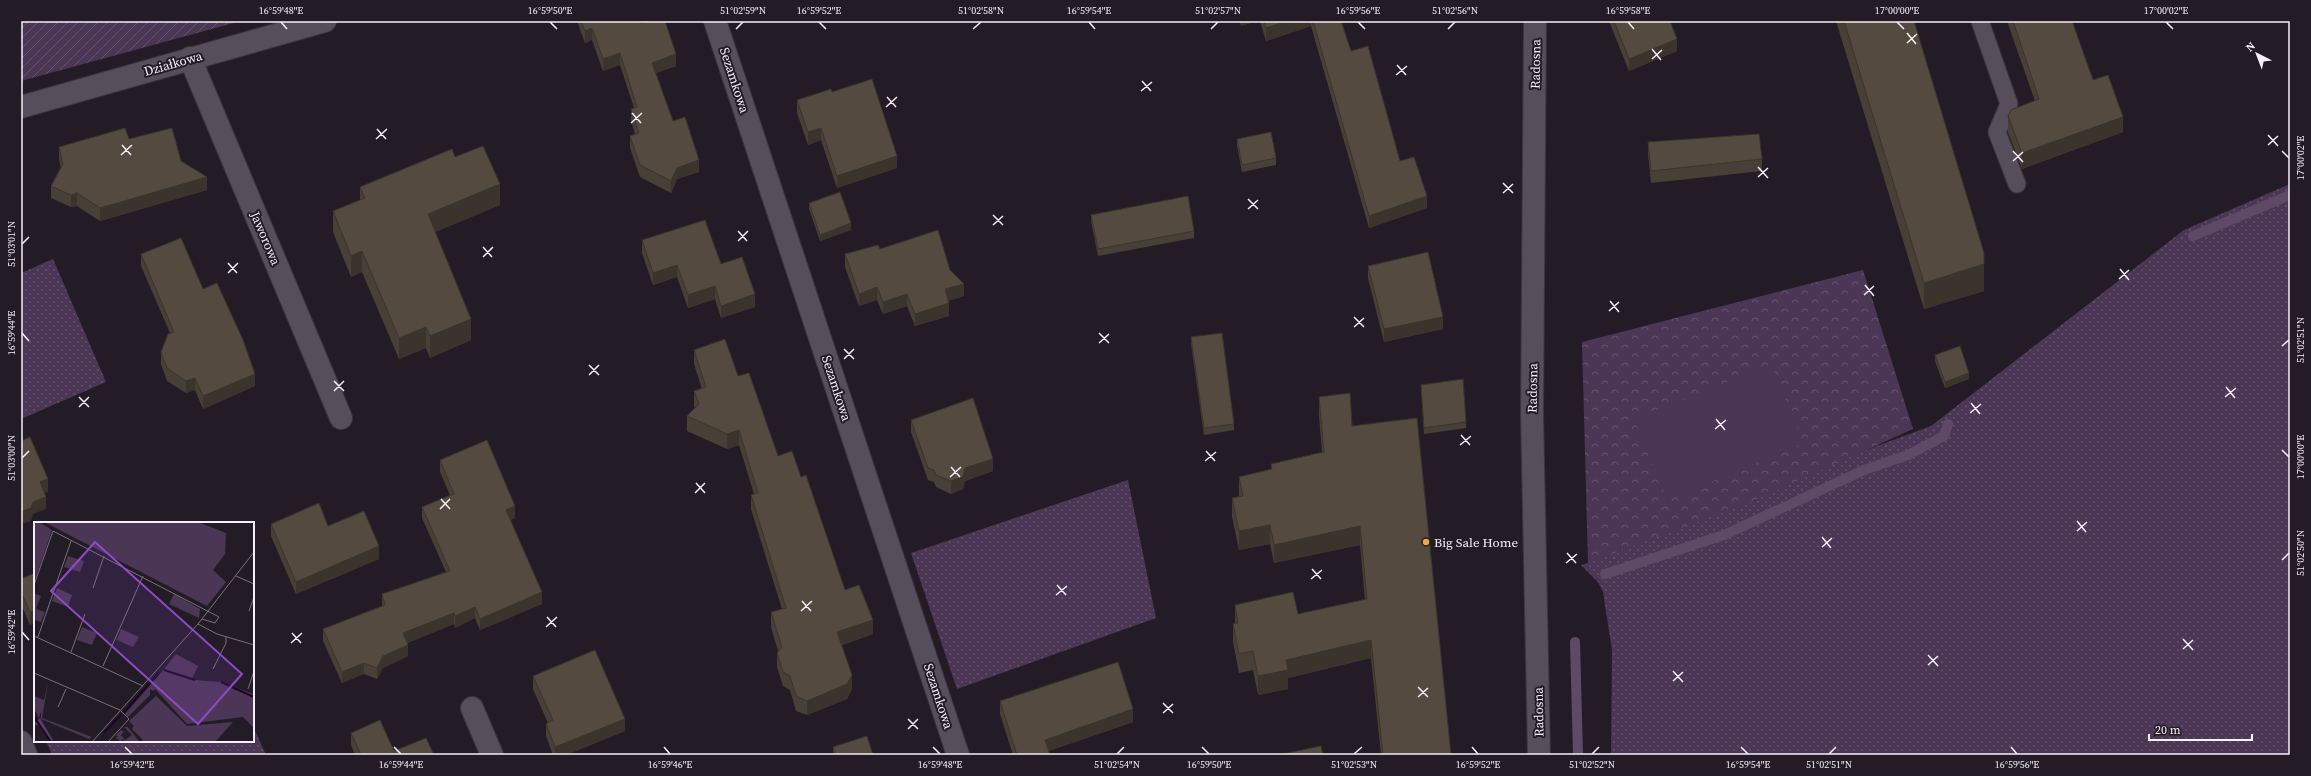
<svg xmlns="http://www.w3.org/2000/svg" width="2311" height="776" viewBox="0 0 2311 776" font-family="'Source Serif 4',serif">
	<defs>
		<pattern id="grass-dots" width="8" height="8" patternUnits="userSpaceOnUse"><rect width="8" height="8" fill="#4b3655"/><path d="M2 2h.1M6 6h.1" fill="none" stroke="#66536e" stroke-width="1.8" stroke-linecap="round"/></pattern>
		<pattern id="park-crowns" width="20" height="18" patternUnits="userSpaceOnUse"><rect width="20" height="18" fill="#4b3655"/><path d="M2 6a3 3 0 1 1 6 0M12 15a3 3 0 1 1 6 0" fill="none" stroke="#66536e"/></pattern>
		<pattern id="garden-furrows" width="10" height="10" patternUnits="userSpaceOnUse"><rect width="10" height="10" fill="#4b3655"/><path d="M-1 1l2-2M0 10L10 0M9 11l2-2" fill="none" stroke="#66536e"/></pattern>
	</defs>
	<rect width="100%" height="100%" fill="#231c27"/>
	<!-- grass -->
	<g fill="url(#grass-dots)">
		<path d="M2290 184V755H1611L1612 650 1603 592 1598 582 1581 565 1588 563V553L1931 426 2184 230Z"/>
		<path d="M53 259 106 382 21 419V273Z"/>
		<path d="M1128 480 1156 618 957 689 911 553Z"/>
		<path d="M253 726 266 755H52L46 741H253Z"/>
	</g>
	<!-- park -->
	<path fill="url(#park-crowns)" d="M1863 270 1913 429 1751 502 1588 563 1582 342Z"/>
	<!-- garden -->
	<path fill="url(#garden-furrows)" d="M21 21H241L21 81Z"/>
	<!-- pitch -->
	<path fill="#4b3655" d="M1771 364 1804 443 1668 500 1634 420Z"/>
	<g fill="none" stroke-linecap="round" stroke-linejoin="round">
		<!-- stream -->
		<g stroke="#5e4a66" stroke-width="10">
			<path d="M2193 236 2290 195"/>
			<path d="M1605 574 1724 535 1864 470 1908 455 1944 436 1948 424"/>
			<path d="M1575 642 1578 755"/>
		</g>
		<!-- service casing -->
		<g stroke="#3b363e" stroke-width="19">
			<path id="service" d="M1980 21 2009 104 1997 132 2017 184"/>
		</g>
		<!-- minor casing -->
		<g stroke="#3b363e" stroke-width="24">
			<g id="minor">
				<path d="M715 21 958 755"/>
				<path d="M190 58 341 418"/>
				<path d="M21 107 325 21"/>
				<path d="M472 708 492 755"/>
				<path d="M21 742 26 755"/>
			</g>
		</g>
		<!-- tertiary casing -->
		<g stroke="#3b363e" stroke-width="24">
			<path id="tertiary" d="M1535 21 1532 414 1539 755"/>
		</g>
		<!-- service -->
		<use href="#service" stroke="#564e5a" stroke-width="17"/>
		<!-- minor -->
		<use href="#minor" stroke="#564e5a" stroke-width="22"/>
		<!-- tertiary -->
		<use href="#tertiary" stroke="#564e5a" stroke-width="22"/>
	</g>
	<!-- wall -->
	<g fill="#484036">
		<path d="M577 21H640L641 23 676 66 656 73 673 121 699 172 677 179 671 193 640 177 630 148V136L635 134 631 120V109L634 108 620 65 603 71 592 40 585 43Z"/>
		<path d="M1239 21H1257L1241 26Z"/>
		<path d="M1260 21H1341L1351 51 1400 161 1427 208 1369 228 1311 26 1266 41Z"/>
		<path d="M1609 21H1670L1677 51 1629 71Z"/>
		<path d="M1836 21H1914L1984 291 1924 309Z"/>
		<path d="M2007 21H2072L2093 80 2123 132 2022 169 2008 132V116L2035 101Z"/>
		<path d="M832 92 897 168 837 188 821 140 808 145 797 113V100Z"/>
		<path d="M129 139 181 161 207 190 100 221 77 206 71 207 51 198V186L61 168 59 159V147Z"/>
		<path d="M1237 139 1276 158V165L1242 172 1237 146Z"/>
		<path d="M1648 142 1762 159V171L1651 183 1648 154Z"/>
		<path d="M455 157 500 205 435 232 471 340 430 358 426 348 399 359 362 272 351 277 333 232V211L360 200V187Z"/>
		<path d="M809 203 851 230 820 241 809 209Z"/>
		<path d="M1091 215 1194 231V238L1098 256 1091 221Z"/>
		<path d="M642 240 721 264 755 307 721 318 715 299 688 308 677 277 653 285 642 253Z"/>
		<path d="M880 249 950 270 964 296 948 301 949 316 915 326 907 306 883 314 877 300 859 306 845 267V254Z"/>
		<path d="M141 254 203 289 255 386 203 409 195 390 186 393 167 381 161 364V352L170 333 141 266Z"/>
		<path d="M1368 266 1443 329 1384 342 1368 278Z"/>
		<path d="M1191 337 1234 424V430L1204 435 1191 344Z"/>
		<path d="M694 350 738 376 778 456 801 477 845 590 873 634 842 645 852 689 847 699 807 715 796 711 790 690 783 686 777 667V653L778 651 771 627V612L782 609 751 509V495L754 494 739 445 727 449 687 431V416L695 408 694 406V391L702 389 694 364Z"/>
		<path d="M1935 355 1969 379 1945 388 1935 361Z"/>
		<path d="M1421 385 1466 422V428L1424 434Z"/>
		<path d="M1319 397 1352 426 1451 755H1381L1371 658 1288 678V689L1258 695 1253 670 1239 673 1233 642V624L1235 623V605L1298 614 1365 600 1360 545 1274 563 1270 544 1239 550 1232 517V498L1239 497V477L1271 469V464L1322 452 1319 416Z"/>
		<path d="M911 420 993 471 965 481 963 489 951 494 936 487 934 482 928 480 911 432Z"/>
		<path d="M440 460 515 518 510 520 542 604 480 630 475 618 455 628 454 624 407 643 408 656 383 668 377 679 364 674 342 683 323 641V629L382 606V594L446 572 422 518V507L450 495 440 472Z"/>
		<path d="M271 524 328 526 379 559 296 594 271 536Z"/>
		<path d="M35 573 30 625 21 604V579Z"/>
		<path d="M533 676 625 731 566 755H553L546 736V724L548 723 533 689Z"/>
		<path d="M1000 701 1133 722 1049 751 1050 755H1013L1000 714Z"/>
		<path d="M351 733 394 751 434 755H355L351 745Z"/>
		<path d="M833 747 873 755H833Z"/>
	</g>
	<!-- shaded-wall -->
	<g fill="#3b342c">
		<path d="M1241 21H1257L1241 26Z"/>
		<path d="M1288 21H1311V26L1266 41V28Z"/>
		<path d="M592 28V40L585 43V31Z"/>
		<path d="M1677 39V51L1629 71V59Z"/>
		<path d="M620 53V65L603 71V59Z"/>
		<path d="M676 54V66L652 74V63Z"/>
		<path d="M2123 117V132L2022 169V153Z"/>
		<path d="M821 128V140L808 145V132Z"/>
		<path d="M897 156V168L837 188V176Z"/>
		<path d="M699 160V172L677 179 671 193V181L677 168Z"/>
		<path d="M207 177V190L100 221V208Z"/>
		<path d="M500 184V205L428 235V214Z"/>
		<path d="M77 193V206L71 207V195Z"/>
		<path d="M1427 196V208L1369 228V216Z"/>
		<path d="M851 223V230L820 241V235Z"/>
		<path d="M362 251V272L351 277V256Z"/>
		<path d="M1984 264V291L1924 309V283Z"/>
		<path d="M677 265V277L653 285V273Z"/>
		<path d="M964 284V296L945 302V289Z"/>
		<path d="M715 286V299L688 308V295Z"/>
		<path d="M877 287V300L859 306V294Z"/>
		<path d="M755 294V307L721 318V306Z"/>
		<path d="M907 294V306L883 314V302Z"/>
		<path d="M949 303V316L915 326V314Z"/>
		<path d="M1443 317V329L1384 342V329Z"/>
		<path d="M471 319V340L430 358V336Z"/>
		<path d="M426 327V348L399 359V338Z"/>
		<path d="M1969 373V379L1945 388V382Z"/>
		<path d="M255 374V386L203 409V396Z"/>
		<path d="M195 378V390L186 393V381Z"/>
		<path d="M739 430V445L727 449V434Z"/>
		<path d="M993 459V471L965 481 963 489 951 494V481L965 468Z"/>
		<path d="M48 479V492L40 494V482Z"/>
		<path d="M46 497V509L33 514 31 521 21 524V512L33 502Z"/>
		<path d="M515 506V518L506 522V510Z"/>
		<path d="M1270 525V544L1239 550V531Z"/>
		<path d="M1360 526V545L1274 563V545Z"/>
		<path d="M379 546V559L296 594V582Z"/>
		<path d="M542 592V604L480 630V619Z"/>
		<path d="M475 607V618L455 628V616Z"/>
		<path d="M35 610V623L30 625V612Z"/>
		<path d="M454 613V624L403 645V633Z"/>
		<path d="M873 620V634L837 647V632Z"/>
		<path d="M1371 640V658L1288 678V689L1258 695V676L1286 660Z"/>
		<path d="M408 645V656L383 668 377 679V668L383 656Z"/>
		<path d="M364 663V674L342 683V672Z"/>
		<path d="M852 675V689L847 699 807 715V701Z"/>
		<path d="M1133 709V722L1045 752V740Z"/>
		<path d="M625 719V731L566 755H555V747Z"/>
	</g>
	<!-- building -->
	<g fill="#544a3f" stroke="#3b342c">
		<path d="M581 21H640L641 23 646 21H665L676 54 652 63 673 121 685 117 699 160 677 168 671 181 640 165 630 136 639 133 631 109 637 107 620 53 603 59 592 28 585 31Z"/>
		<path d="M1264 21H1288L1266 28Z"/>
		<path d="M1313 21H1341L1351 51 1368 46 1400 161 1414 157 1427 196 1369 216Z"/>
		<path d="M1614 21H1670L1677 39 1629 59Z"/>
		<path d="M1844 21H1914L1984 253V264L1924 283Z"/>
		<path d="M2013 21H2072L2093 80 2108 75 2123 117 2022 153 2008 116 2011 110 2039 99Z"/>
		<path d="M872 79 897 156 837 176 821 128 808 132 797 100 831 89 832 92Z"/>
		<path d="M125 128 129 139 172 128 181 161 207 177 100 208 77 193 71 195 51 186 63 164 59 147Z"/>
		<path d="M1271 132 1276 158 1242 165 1237 139Z"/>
		<path d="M1759 134 1762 159 1651 171 1648 142Z"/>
		<path d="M483 146 500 184 428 214 471 319 430 336 426 327 399 338 362 251 351 256 333 211 365 198 360 187 452 149 455 157Z"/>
		<path d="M840 192 851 223 820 235 809 203Z"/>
		<path d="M1188 196 1194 231 1098 249 1091 215Z"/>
		<path d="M705 220 721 264 742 257 755 294 721 306 715 286 688 295 677 265 653 273 642 240Z"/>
		<path d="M938 230 950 270 964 284 945 289 949 303 915 314 907 294 883 302 877 287 859 294 845 254 878 245 880 249Z"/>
		<path d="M181 238 203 289 217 283 243 340 255 374 203 396 195 378 186 381 167 368 161 352 168 334 174 332 141 254Z"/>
		<path d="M1428 252 1443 317 1384 329 1368 266Z"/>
		<path d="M1222 333 1234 424 1204 428 1191 337Z"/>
		<path d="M725 339 738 376 749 373 778 456 792 451 801 477 806 475 845 590 859 585 873 620 837 632 852 675 847 684 807 701 796 696 790 676 783 672 777 653 782 647 771 612 786 608 751 495 758 493 739 430 727 434 687 416 699 404 694 391 706 387 694 350Z"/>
		<path d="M1960 346 1969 373 1945 382 1935 355Z"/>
		<path d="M1463 379 1466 422 1424 428 1421 385Z"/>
		<path d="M1350 393 1352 426 1417 418 1451 755H1383L1371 640 1286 660 1288 670 1258 676 1253 651 1239 654 1233 624 1238 623 1235 605 1293 592 1298 614 1367 599 1360 526 1274 545 1270 525 1239 531 1232 498 1243 496 1239 477 1272 469 1271 464 1324 452 1319 397Z"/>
		<path d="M973 398 993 459 965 468 963 477 951 481 936 475 934 470 928 468 911 420Z"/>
		<path d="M30 437 48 479 40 482 46 497 33 502 31 508 21 512V441Z"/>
		<path d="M487 440 515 506 506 510 542 592 480 619 475 607 455 616 454 613 403 633 408 645 383 656 377 668 364 663 342 672 323 629 385 605 382 594 450 571 422 507 454 494 440 460Z"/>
		<path d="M319 503 328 526 364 511 379 546 296 582 271 524Z"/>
		<path d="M35 573V610L30 612 21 592V579Z"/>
		<path d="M595 650 625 719 555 747 546 724 553 720 533 676Z"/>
		<path d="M1118 662 1133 709 1045 740 1050 755H1017L1000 701Z"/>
		<path d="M380 720 394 751 426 738 434 755H361L351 733Z"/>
		<path d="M867 736 873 755H836L833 747Z"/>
		<path d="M1321 746 1323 755H1278Z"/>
	</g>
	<!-- ticks -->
	<path fill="none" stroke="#f5f0f8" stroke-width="1.5" d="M281 22 287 29M550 22 557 29M819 22 826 29M1089 22 1095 29M1358 22 1365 29M1628 22 1634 29M1897 22 1904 29M2166 22 2173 29M736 29 743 22M973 29 981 22M1211 29 1218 22M1448 29 1455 22M1907 33 1916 44M1907 43 1917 34M1652 49 1661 60M1652 59 1662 50M1397 65 1406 75M1396 75 1407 66M1142 81 1151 91M1141 91 1152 82M887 97 896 107M886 107 897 97M632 113 641 123M631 123 642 113M377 129 386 139M2268 135 2278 146M376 139 387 129M122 145 131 155M2268 145 2278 136M2013 151 2023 162M2282 151 2289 158M121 155 132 145M2013 161 2023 152M1758 167 1768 178M1758 177 1768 168M1503 183 1513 193M1503 193 1513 184M1248 199 1258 209M1248 209 1258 200M993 215 1003 225M993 225 1003 216M738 231 747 241M738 241 748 231M22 244 29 237M483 247 492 257M483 257 493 247M228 263 237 273M2120 269 2129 280M228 273 238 263M2119 279 2129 270M1865 285 1874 296M1864 295 1874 286M1610 301 1619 312M1609 311 1619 302M1354 317 1364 327M1354 327 1364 318M22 333 29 341M1099 333 1109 343M1099 343 1109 334M2282 346 2289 340M844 349 854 359M844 359 854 349M589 365 599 375M589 375 599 365M334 381 344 391M2226 387 2235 398M334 391 344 381M79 397 89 407M2225 397 2236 388M1971 403 1980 414M79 407 89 397M1970 413 1981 404M1716 419 1725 430M1715 429 1726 420M1461 435 1470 445M1460 445 1471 436M2282 450 2289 457M1206 451 1215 461M22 458 29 451M1205 461 1216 452M951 467 960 477M950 477 961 467M696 483 705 493M695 493 705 483M441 499 450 509M440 509 450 499M2077 521 2086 532M2077 531 2087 522M1822 537 1831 548M1822 547 1832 538M1567 553 1576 563M2282 560 2289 553M1566 563 1577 554M1312 569 1321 579M1311 579 1322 570M1057 585 1066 595M1056 595 1067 586M802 601 811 611M801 611 812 601M547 617 556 627M546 627 557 617M22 632 29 640M292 633 301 643M2183 639 2193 650M291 643 302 633M2183 649 2193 640M1928 655 1938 666M1928 665 1938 656M1673 671 1683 682M1673 681 1683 672M1418 687 1428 697M1418 697 1428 688M1163 703 1173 713M1163 713 1173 704M908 719 918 729M908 729 918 719M125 747 132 754M394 747 401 754M664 747 670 754M933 747 940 754M1202 747 1209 754M1472 747 1478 754M1741 747 1748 754M2011 747 2017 754M1117 754 1124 747M1354 754 1362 747M1592 754 1599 747M1829 754 1836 747"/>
	<!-- markers -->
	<circle fill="#eea83c" stroke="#231c27" stroke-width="1.5" cx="1426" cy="542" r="4"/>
	<g text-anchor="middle" stroke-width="4" stroke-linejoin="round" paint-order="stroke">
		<!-- street labels -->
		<g font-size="13" fill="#f5f0f8" stroke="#231c27">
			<text transform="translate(173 63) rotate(-16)" y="5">Działkowa</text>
			<text transform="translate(1535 64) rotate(-89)" y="5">Radosna</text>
			<text transform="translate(735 80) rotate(72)" y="5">Sezamkowa</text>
			<text transform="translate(266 238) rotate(67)" y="5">Jaworowa</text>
			<text transform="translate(837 388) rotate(72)" y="5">Sezamkowa</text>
			<text transform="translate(1532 388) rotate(-89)" y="5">Radosna</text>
			<text transform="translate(939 696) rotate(72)" y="5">Sezamkowa</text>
			<text transform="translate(1538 712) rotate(-91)" y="5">Radosna</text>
		</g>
		<!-- poi labels -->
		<g font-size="13" fill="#f5f0f8" stroke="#231c27" text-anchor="start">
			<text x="1434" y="547">Big Sale Home</text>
		</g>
	</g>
	<!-- overview -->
	<g transform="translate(34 522)">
		<rect width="220" height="220" fill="#231c27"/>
		<path d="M0 0H5L18 8 0 61ZM34 34 50 39 46 50 30 45ZM23 66 38 73 34 85 18 79ZM0 71 7 74 2 87 11 90 7 100 0 98ZM140 72 166 87 165 96 135 82ZM48 105 63 111 58 123 43 118ZM87 107 105 115 99 125 83 118ZM131 146 160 158 187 160 220 172V206L209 195 153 202 121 167 119 169 116 167V173L94 195 91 192ZM14 161 8 196 58 215 55 217 7 197V189L5 196 0 187V174L10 178ZM122 174 153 204 199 200 181 220H107L109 218 98 207 100 204 95 199ZM92 203 105 219 104 220H92L88 217 87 220 81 215H84L82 213 87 208 90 210 87 213 91 218 98 213 90 205H93Z" fill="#4b3655"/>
		<path d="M0 192V201L6 196 19 218 16 219 5 204 0 202Z" fill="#573a65"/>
		<path d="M142 132 164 144 158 157 130 147Z" fill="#4b3655"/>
		<path d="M10 0H164L192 11 191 32 179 48 192 60 173 84Z" fill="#4b3655"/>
		<path d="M140.5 146a5.5 5.5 0 1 1 11 0a5.5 5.5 0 1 1-11 0Z" fill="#4b3655"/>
		<path fill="none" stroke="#1d0328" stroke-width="2" d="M130 148 161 158M187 160 220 175M90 190 125 151M0 195 17 220M70 211 87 193"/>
		<path fill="none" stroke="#77717b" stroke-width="1" d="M202 54 220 62M0 63 19 9 185 95 181 101 168 97M59 66 70 34M215 89 220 75M164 102 183 112 220 123M0 114 109 164M4 115 37 19M37 130 51 92M69 144 109 54M179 147 192 121V115M0 151 86 188 95 197 74 220M214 167 220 149M24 185 32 167M58 220 164 102 220 30"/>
		<path fill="#8d49c8" fill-opacity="0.15" stroke="#8d49c8" stroke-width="2" d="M61 20 208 152 164 202 17 69Z"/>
		<rect width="220" height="220" fill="none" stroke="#f5f0f8" stroke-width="2"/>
	</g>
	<!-- border -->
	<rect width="2311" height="776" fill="none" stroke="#231c27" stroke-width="44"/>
	<!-- north arrow -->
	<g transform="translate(2257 54) rotate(318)" stroke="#231c27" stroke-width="3" paint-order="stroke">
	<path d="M0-3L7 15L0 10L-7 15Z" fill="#f5f0f8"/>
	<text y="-6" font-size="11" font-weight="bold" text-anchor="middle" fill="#f5f0f8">N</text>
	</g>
	<!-- scale -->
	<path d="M2149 734v6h103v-6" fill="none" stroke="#f5f0f8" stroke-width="2"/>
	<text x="2155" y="734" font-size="12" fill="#f5f0f8" stroke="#231c27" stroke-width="3" paint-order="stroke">20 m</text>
	<rect x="22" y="22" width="2267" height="732" fill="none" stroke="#f5f0f8" stroke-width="1.5"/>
	<g font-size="10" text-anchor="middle" fill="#f5f0f8">
		<text x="281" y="14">16°59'48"E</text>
		<text x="550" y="14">16°59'50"E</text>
		<text x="743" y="14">51°02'59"N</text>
		<text x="819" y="14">16°59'52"E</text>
		<text x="981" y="14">51°02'58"N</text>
		<text x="1089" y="14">16°59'54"E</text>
		<text x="1218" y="14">51°02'57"N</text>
		<text x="1358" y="14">16°59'56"E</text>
		<text x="1455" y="14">51°02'56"N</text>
		<text x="1628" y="14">16°59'58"E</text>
		<text x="1897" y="14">17°00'00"E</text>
		<text x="2166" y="14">17°00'02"E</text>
		<text transform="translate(2300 158) rotate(-90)" y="4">17°00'02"E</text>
		<text transform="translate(11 244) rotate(-90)" y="4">51°03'01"N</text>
		<text transform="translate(11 333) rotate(-90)" y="4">16°59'44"E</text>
		<text transform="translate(2300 340) rotate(-90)" y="4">51°02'51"N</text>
		<text transform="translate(2300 457) rotate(-90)" y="4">17°00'00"E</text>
		<text transform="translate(11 458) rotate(-90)" y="4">51°03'00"N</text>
		<text transform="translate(2300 553) rotate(-90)" y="4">51°02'50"N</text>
		<text transform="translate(11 632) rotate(-90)" y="4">16°59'42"E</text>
		<text x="132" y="768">16°59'42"E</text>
		<text x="401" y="768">16°59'44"E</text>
		<text x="670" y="768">16°59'46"E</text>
		<text x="940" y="768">16°59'48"E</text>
		<text x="1117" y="768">51°02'54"N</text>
		<text x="1209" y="768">16°59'50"E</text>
		<text x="1354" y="768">51°02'53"N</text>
		<text x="1478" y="768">16°59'52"E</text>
		<text x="1592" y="768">51°02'52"N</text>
		<text x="1748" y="768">16°59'54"E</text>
		<text x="1829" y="768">51°02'51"N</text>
		<text x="2017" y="768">16°59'56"E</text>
	</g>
</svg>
